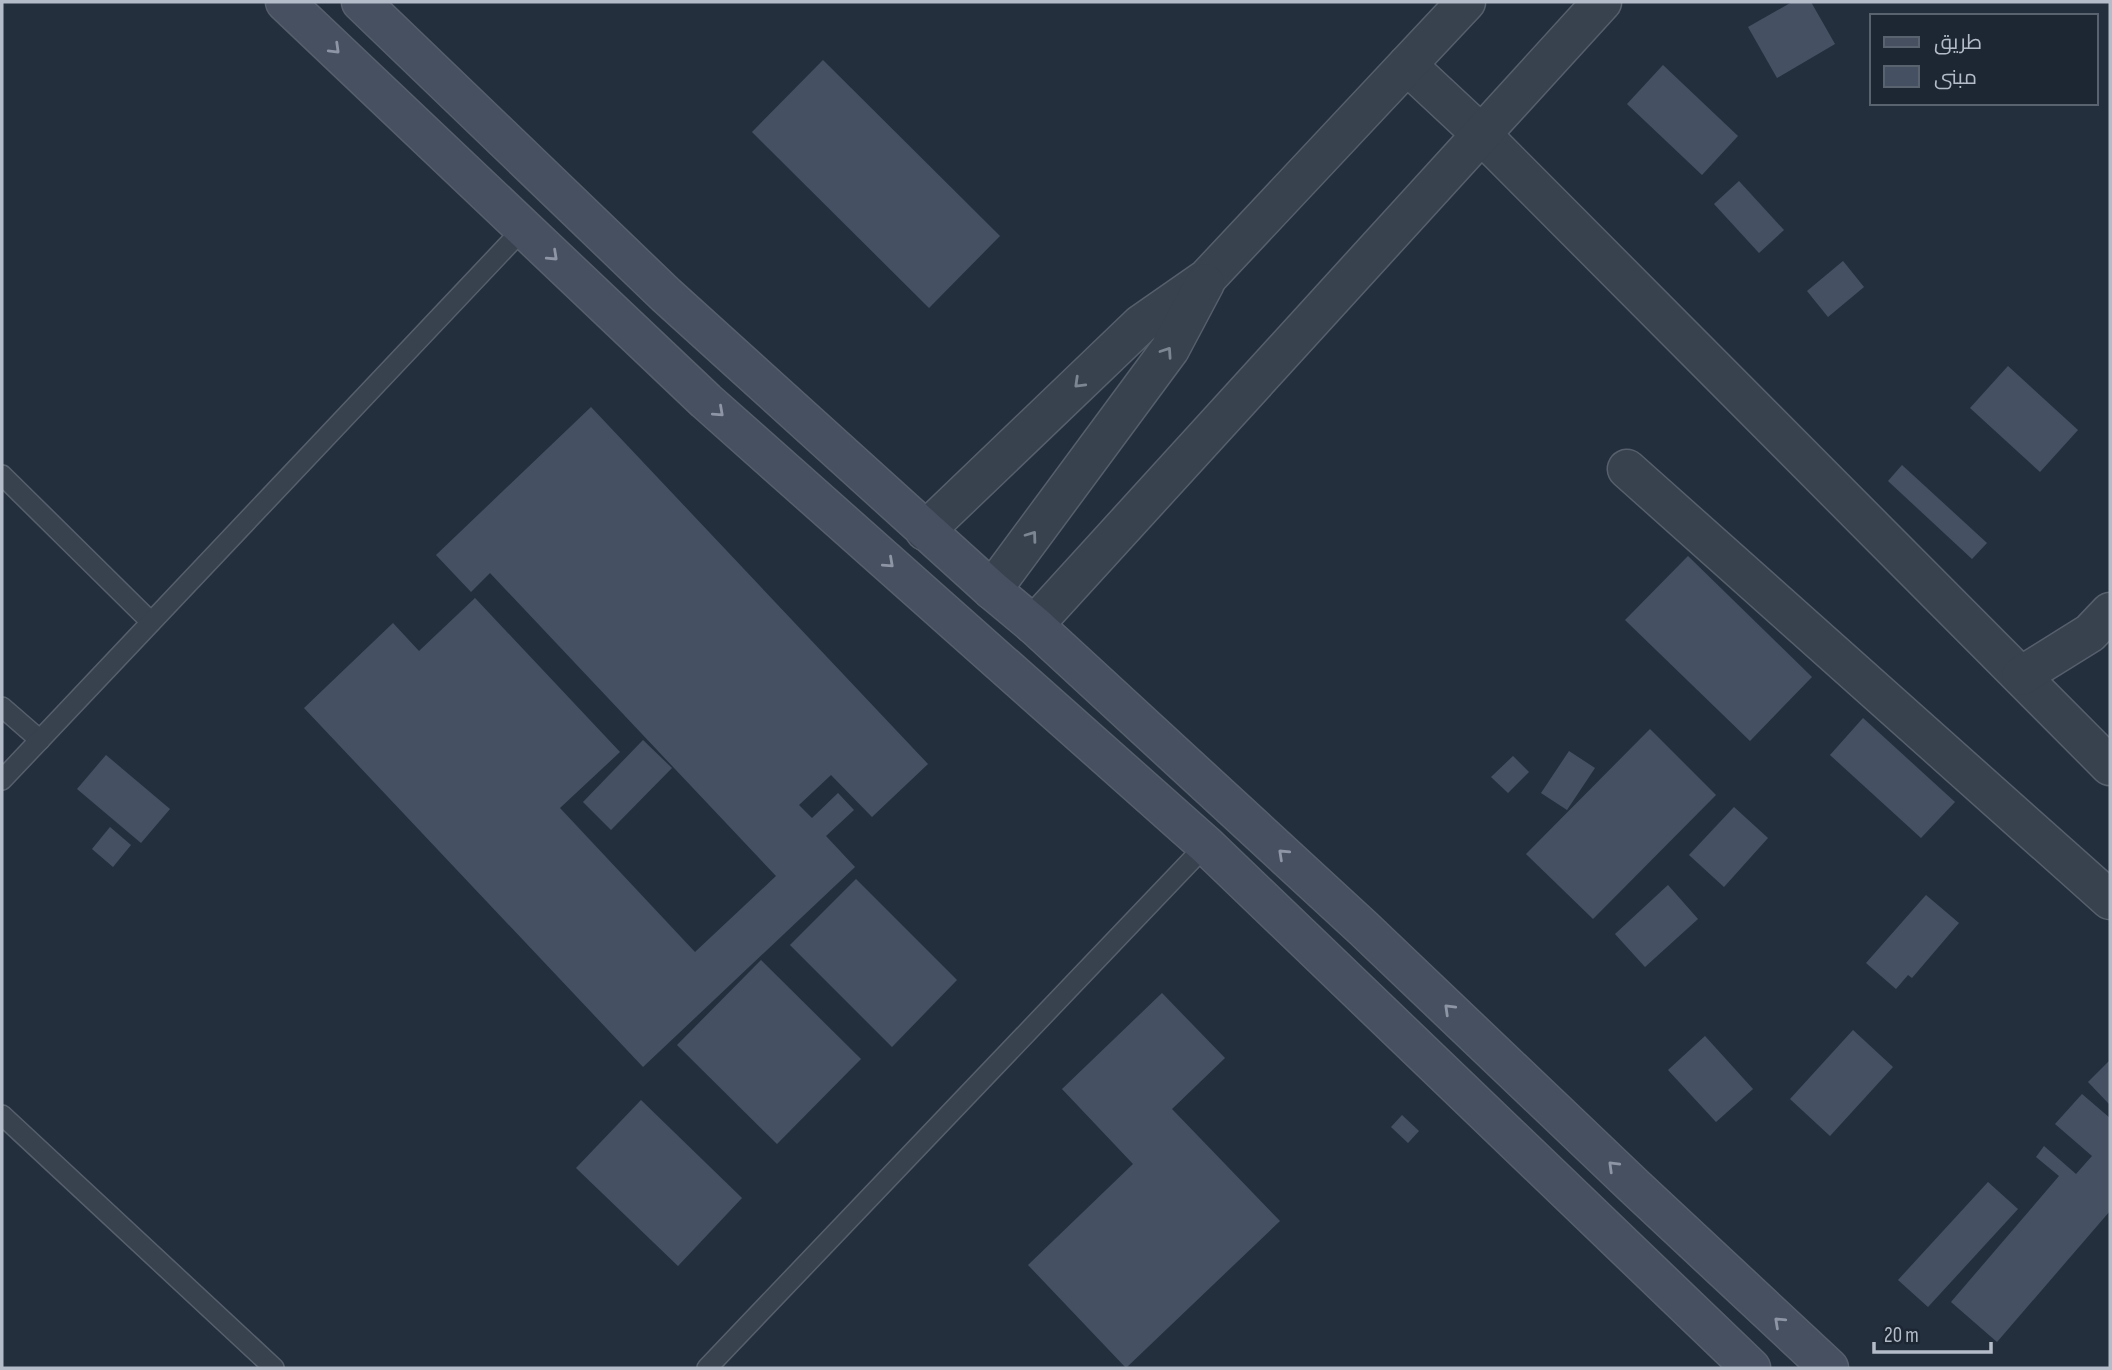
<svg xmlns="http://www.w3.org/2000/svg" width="2112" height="1370" viewBox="0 0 2112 1370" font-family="'Sofia Sans Condensed',Cairo,sans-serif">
	<rect width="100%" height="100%" fill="#242f3e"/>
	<!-- building -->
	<g fill="#455162">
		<path d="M1792 2H1811L1835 44 1777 78 1748 27Z"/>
		<path d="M823 60 1000 236 929 308 752 132Z"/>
		<path d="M1663 65 1738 136 1702 175 1627 104Z"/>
		<path d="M1739 181 1784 230 1759 253 1714 204Z"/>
		<path d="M1843 261 1864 287 1828 317 1807 291Z"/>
		<path d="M2008 366 2078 430 2040 472 1970 408Z"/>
		<path d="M591 407 928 764 872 817 831 775 799 805 812 818 838 793 854 810 826 836 855 867 643 1067 304 708 393 623 419 651 475 598 620 752 560 808 695 952 776 876 490 573 471 592 436 555Z"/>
		<path d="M1902 465 1987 543 1972 559 1888 481Z"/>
		<path d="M1688 556 1812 677 1750 741 1625 620Z"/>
		<path d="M1863 718 1955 802 1921 838 1830 755Z"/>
		<path d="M1650 729 1716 795 1593 919 1526 854Z"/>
		<path d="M643 740 672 768 611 830 583 802Z"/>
		<path d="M1569 751 1595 768 1567 810 1541 793Z"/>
		<path d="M106 755 170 809 141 843 77 789Z"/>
		<path d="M1513 756 1529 772 1508 793 1491 777Z"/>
		<path d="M1734 807 1768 838 1724 887 1689 855Z"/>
		<path d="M110 827 131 845 113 867 92 849Z"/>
		<path d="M856 879 957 980 892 1047 790 945Z"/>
		<path d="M1668 885 1698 919 1645 967 1615 934Z"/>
		<path d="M1926 895 1959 923 1912 978 1908 975 1896 989 1866 963Z"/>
		<path d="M761 960 861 1059 777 1144 677 1045Z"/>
		<path d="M1162 993 1225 1058 1172 1109 1280 1221 1126 1368 1028 1265 1133 1164 1062 1089Z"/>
		<path d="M1853 1030 1893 1067 1830 1136 1790 1099Z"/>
		<path d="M1705 1036 1753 1089 1716 1122 1668 1070Z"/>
		<path d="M2110 1060V1105L2088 1082Z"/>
		<path d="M2082 1094 2110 1118V1211L1997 1342 1951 1302 2059 1176 2036 1157 2044 1146 2076 1174 2092 1156 2055 1124Z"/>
		<path d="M641 1100 742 1198 678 1266 576 1168Z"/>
		<path d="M1402 1115 1419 1131 1408 1143 1391 1127Z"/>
		<path d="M1988 1182 2018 1209 1928 1307 1898 1280Z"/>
	</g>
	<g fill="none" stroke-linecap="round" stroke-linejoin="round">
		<!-- lane casing -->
		<g stroke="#565f6c" stroke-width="22">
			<g id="lane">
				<path d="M2 475 151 622"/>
				<path d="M2 707 40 740"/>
				<path d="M2 780 524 228"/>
				<path d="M2 1115 274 1368"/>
				<path d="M707 1368 1206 845"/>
			</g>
		</g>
		<!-- street casing -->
		<g stroke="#565f6c" stroke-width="41">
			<g id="street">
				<path d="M1407 65 1481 134 2110 766"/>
				<path d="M1627 469 2110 900"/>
				<path d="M925 531 1141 324 1207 278 1466 2"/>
				<path d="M992 590 1170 349 1205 283"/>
				<path d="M1034 625 1602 2"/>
				<path d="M2021 676 2090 633 2110 612"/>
			</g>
		</g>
		<!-- secondary casing -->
		<g stroke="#565f6c" stroke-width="41">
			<g id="secondary">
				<path d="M285 2 706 401 1206 845 1751 1368"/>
				<path d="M361 2 666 295 992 590 1034 625 1363 928 1635 1187 1829 1368"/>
			</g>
		</g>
		<!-- lane -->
		<use href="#lane" stroke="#38414e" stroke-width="19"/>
		<!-- street -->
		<use href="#street" stroke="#38414e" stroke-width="38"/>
		<!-- secondary -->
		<use href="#secondary" stroke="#465061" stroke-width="38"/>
	</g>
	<!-- one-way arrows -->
	<defs><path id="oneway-chevron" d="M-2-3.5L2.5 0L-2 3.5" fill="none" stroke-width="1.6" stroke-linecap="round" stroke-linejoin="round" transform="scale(1.75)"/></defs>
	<g stroke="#8e96a5">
		<use href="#oneway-chevron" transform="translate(335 49) rotate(44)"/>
		<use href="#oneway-chevron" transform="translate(553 256) rotate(43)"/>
		<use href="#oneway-chevron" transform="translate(719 412) rotate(42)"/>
		<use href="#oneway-chevron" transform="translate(889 563) rotate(42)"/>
		<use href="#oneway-chevron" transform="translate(1283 854) rotate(-137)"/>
		<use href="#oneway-chevron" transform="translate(1449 1009) rotate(-136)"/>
		<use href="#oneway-chevron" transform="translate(1613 1166) rotate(-136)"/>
		<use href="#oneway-chevron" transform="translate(1779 1322) rotate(-137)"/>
	</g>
	<g stroke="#7c8592">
		<use href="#oneway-chevron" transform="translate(1167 352) rotate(-56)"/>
		<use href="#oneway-chevron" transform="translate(1079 383) rotate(136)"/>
		<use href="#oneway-chevron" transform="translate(1032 536) rotate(-54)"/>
	</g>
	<!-- border -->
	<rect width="2112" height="1370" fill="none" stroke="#b4bcc9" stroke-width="7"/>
	<!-- legend -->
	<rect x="1870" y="14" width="228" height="91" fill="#1d2633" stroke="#59626f" stroke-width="2"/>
	<rect x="1884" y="37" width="35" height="10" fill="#465061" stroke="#59626f" stroke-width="2"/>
	<text x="1934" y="49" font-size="21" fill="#b4bcc9">طريق</text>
	<rect x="1884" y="66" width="35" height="21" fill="#455162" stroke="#59626f" stroke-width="2"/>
	<text x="1934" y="84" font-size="21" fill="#b4bcc9">مبنى</text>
	<!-- scale -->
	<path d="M1874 1342v10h117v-10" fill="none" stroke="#b4bcc9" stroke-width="3.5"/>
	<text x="1884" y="1342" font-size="21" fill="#b4bcc9" stroke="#1d2633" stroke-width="5" paint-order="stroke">20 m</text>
</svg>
